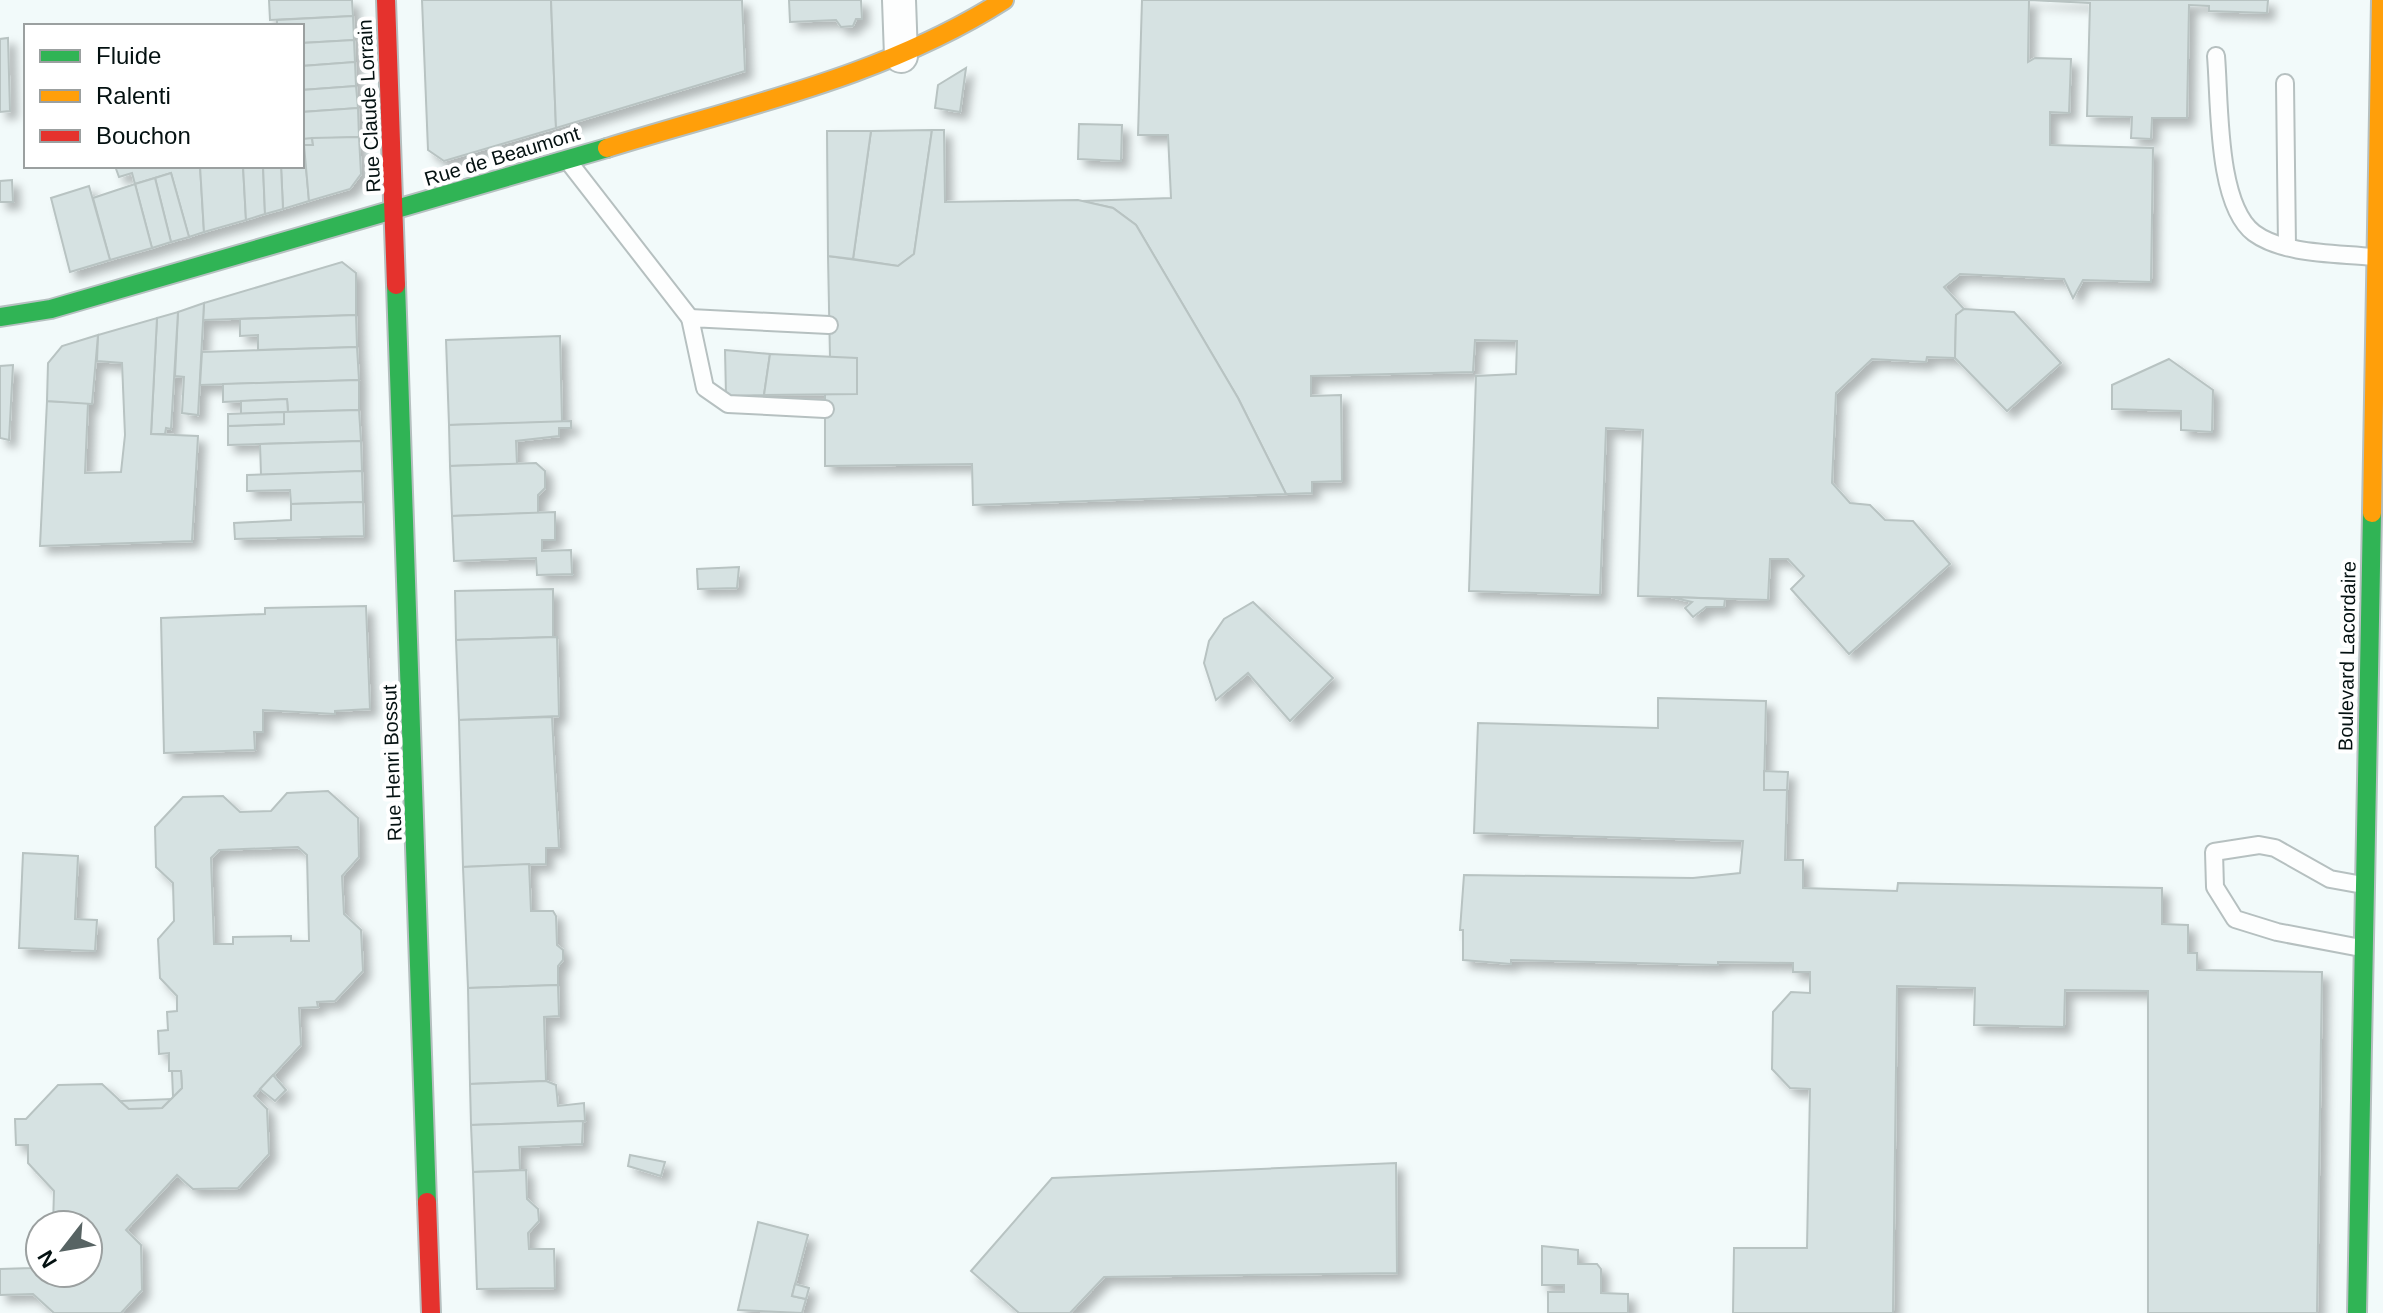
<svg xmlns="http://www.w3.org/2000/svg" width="2383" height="1313" viewBox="0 0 2383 1313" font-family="Helvetica,sans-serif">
	<defs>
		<filter id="shadow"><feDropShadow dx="7" dy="7" stdDeviation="4" flood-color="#0004"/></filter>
	</defs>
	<rect width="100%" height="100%" fill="#f2fafa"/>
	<!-- building -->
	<g fill="#d6e2e2" stroke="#b8c3c2" stroke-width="2" fill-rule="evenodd" filter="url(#shadow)">
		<path d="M269 0H352L353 16 270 20Z"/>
		<path d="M422 0H551L556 128 444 161 428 150Z"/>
		<path d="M551 0H742L745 71 556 128Z"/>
		<path d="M789 0H861L862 19H856L853 26 841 27 836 20 790 22Z"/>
		<path d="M1142 0H2268L2267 13 2209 11V6L2189 5 2187 118H2152L2151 139 2131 138 2132 117 2087 116 2090 3 2029 0 2028 62 2035 58 2071 59 2069 113 2050 112V145L2153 148 2151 282 2083 280 2073 298 2064 279 1960 274 1944 287 1964 309 1956 315 1955 358 1927 357 1926 362 1872 359 1836 393 1832 483 1850 503 1870 505 1885 520 1913 521 1950 564 1849 654 1791 589 1804 576 1788 559H1770L1768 600 1638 596 1643 430 1606 428 1600 595 1469 591 1476 376 1516 374 1517 341 1475 340 1473 372 1311 376V396L1341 395 1342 481 1312 482V493L1286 494 1238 398 1136 225 1113 208 1081 201 1171 198 1168 135H1138Z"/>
		<path d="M353 16 354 40 302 43V26H277V20Z"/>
		<path d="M8 38 10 111 0 112V39Z"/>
		<path d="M354 40 355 62 302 66V43Z"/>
		<path d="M355 62 356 86 302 90V66Z"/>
		<path d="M966 68 960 112 935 108 938 85Z"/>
		<path d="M356 86 358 108 302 112V90Z"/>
		<path d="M358 108 359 137 303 139 302 112Z"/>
		<path d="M1079 124 1122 125 1121 161 1078 159Z"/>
		<path d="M932 130 914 254 898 266 853 259 871 131Z"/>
		<path d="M932 130H944L945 202 1078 200 1113 208 1136 225 1238 398 1286 494 973 505 972 464 825 466V394H857V358H830L828 256 898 266 914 254Z"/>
		<path d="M827 131H871L853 259 828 256Z"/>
		<path d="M302 133 303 139 312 138 313 145H304L309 201 283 209 281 166H302Z"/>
		<path d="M359 137 361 174 350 189 309 201 304 145H313L312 138Z"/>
		<path d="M115 166H200L204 232 189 237 171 173 135 184 132 173 119 177Z"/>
		<path d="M200 166H243L246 220 204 232Z"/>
		<path d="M243 166H263L265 214 246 220Z"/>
		<path d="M263 166H281L283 209 265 214Z"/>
		<path d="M171 173 189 237 171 242 155 178Z"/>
		<path d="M155 178 171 242 152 248 135 184Z"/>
		<path d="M12 180 13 202H0V181Z"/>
		<path d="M135 184 152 248 110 260 93 198Z"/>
		<path d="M89 186 110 260 70 272 51 198Z"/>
		<path d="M342 262 356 273V315L203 320 204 303Z"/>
		<path d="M204 303 198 415 182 413 184 377 175 376 178 312Z"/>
		<path d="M1964 309 2014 312 2061 363 2007 411 1955 358 1956 315Z"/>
		<path d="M178 312 171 429 166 428 165 434H151L157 318Z"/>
		<path d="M356 315 357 347 258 350V335L240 336V319Z"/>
		<path d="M157 318 151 434 198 436 192 541 40 546 47 401 88 403 85 473 121 472 125 435 122 363 97 361 98 335Z"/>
		<path d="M98 335 92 404 47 401 48 363 62 346Z"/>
		<path d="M560 336 562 422 449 425 446 340Z"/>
		<path d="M357 347 359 380 200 385 202 352Z"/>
		<path d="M725 350 770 354 764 395 726 396Z"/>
		<path d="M770 354 857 358V394L764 395Z"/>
		<path d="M2169 359 2213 390 2212 432 2181 430V411L2112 409V385Z"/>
		<path d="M13 365 9 440 0 438V366Z"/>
		<path d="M359 380V410L288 412 287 399 223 402V384Z"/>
		<path d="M287 399 288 412 241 414V401Z"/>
		<path d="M359 410 361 441 228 445V426L284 424V412Z"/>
		<path d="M284 412V424L228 426V414Z"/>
		<path d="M571 421V428H559V436L516 441 517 464 450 466 449 425Z"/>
		<path d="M361 441 362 471 261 475 260 444Z"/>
		<path d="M536 463 545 471V488L538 495V513L452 516 450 466Z"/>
		<path d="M362 471 363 502 291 504 290 490 247 491V475Z"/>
		<path d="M363 502 364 536 235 539 234 523 291 520V504Z"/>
		<path d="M555 512V540H542V551L571 550 572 574 537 575 536 558 454 561 452 516Z"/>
		<path d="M739 567 737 588 698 589 697 569Z"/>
		<path d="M553 589V637L456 640 455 591Z"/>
		<path d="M1671 597 1725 599 1724 607H1706L1693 617 1685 608 1692 602Z"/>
		<path d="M1253 602 1333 678 1290 721 1248 673 1216 700 1204 663 1209 641 1224 619Z"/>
		<path d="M366 606 370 709 335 711V714L263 710V732H254L255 750 164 753 161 618 265 614V608Z"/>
		<path d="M557 637 559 716 459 720 456 640Z"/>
		<path d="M1658 698 1766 701 1764 790H1787L1785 860H1803V888L1897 891 1898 883 2162 888V924L2188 925V953H2197V970L2322 972 2317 1313H2148V991L2065 990 2064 1027 1974 1025 1975 988 1897 986 1893 1313H1733L1734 1248H1807L1810 1089 1790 1088 1772 1069 1773 1012 1791 992 1810 993V972H1793V963L1718 962V965L1511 960V964L1463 960V930H1460L1464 875 1693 878 1740 873 1743 841 1474 833 1478 723 1658 728Z"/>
		<path d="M552 717 559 848H546V864L463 867 459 720Z"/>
		<path d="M1764 771 1788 772 1787 790H1764Z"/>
		<path d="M328 791 358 818 359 857 342 876 344 914 361 930 363 971 335 1001 317 1002 318 1007 299 1008 301 1045 254 1096 267 1109 269 1154 238 1188 193 1189 177 1175 126 1230 141 1245 142 1290 121 1313H54L33 1294 0 1295V1269L32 1268 31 1249 40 1239V1273H88V1225H53L54 1191 28 1163V1145H16L15 1119H26L58 1085 102 1084 129 1109 162 1108 182 1088 181 1071H169V1053L159 1054 158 1031 168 1030 167 1012 177 1011V996L160 978 158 939 174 921 173 883 156 867 155 827 183 797 223 796 240 812 271 811 287 793ZM298 847 307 855 309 941H291V936L233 937V944H214L211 858 219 850Z"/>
		<path d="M23 853 78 856 75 919 97 920 95 951 19 948Z"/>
		<path d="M529 864 531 911H553L556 916 557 945 563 950V960L558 966V985L468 988 463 867Z"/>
		<path d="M558 985 559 1016 544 1017 546 1081 470 1084 468 988Z"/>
		<path d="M172 1071H181L182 1088 173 1097Z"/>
		<path d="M273 1075 286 1090 275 1101 260 1089Z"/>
		<path d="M546 1081 556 1085 558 1106 584 1103 585 1121 471 1125 470 1084Z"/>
		<path d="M171 1099 162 1108 129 1109 120 1101Z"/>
		<path d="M583 1121 582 1144 519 1147 520 1170 473 1172 471 1125Z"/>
		<path d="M630 1155 665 1162 661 1176 628 1166Z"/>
		<path d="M1396 1163 1397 1273 1104 1277 1070 1313H1019L971 1271 1052 1178Z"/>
		<path d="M526 1170 527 1199 538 1209 539 1221 528 1233 529 1249H554L555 1288 477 1289 473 1172Z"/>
		<path d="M758 1222 808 1235 792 1296 806 1299 802 1313 738 1310Z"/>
		<path d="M1542 1246 1578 1250V1264H1597L1601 1269V1293L1628 1294V1313H1548V1292H1564V1285H1542Z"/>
		<path d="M795 1284 809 1288 806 1299 792 1296Z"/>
	</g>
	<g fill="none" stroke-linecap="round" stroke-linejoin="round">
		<!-- lane casing -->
		<g stroke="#b6c0c0" stroke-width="20">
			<g id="lane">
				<path d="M2216 56C2220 101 2216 204 2254 233 2284 255 2338 253 2373 257"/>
				<path d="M2285 83 2287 247"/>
				<path d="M568 161 690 318"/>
				<path d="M825 409 728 404 705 388 690 318 829 325"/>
				<path d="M2361 948 2277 932 2235 919 2215 887 2214 852 2259 845 2275 848 2330 879 2363 885"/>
			</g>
		</g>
		<!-- street casing -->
		<g stroke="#b6c0c0" stroke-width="36">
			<path id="street" d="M899 0 901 56"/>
		</g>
		<!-- fast casing -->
		<g stroke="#b6c0c0" stroke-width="22">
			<g id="fast">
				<path d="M396 285 427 1202"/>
				<path d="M0 317 51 309 607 148"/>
				<path d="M2357 1313 2372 513"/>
			</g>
		</g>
		<!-- slow casing -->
		<g stroke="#b6c0c0" stroke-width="22">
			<g id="slow">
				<path d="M607 148C742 106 884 77 1004 0"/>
				<path d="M2372 513 2381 0"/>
			</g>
		</g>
		<!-- jam casing -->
		<g stroke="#b6c0c0" stroke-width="22">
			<g id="jam">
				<path d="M386 0 396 285"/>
				<path d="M427 1202 431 1313"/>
			</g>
		</g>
		<!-- lane -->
		<use href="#lane" stroke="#fdfefe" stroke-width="16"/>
		<!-- street -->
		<use href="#street" stroke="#fdfefe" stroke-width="32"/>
		<!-- fast -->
		<use href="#fast" stroke="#30b455" stroke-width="18"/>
		<!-- slow -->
		<use href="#slow" stroke="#ff9f0a" stroke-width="18"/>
		<!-- jam -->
		<use href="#jam" stroke="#e5322d" stroke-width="18"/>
	</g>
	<g text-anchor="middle" stroke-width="8" stroke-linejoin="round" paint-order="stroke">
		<!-- street labels -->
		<g font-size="20" fill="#041111" stroke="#fff">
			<text transform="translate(369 106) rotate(-93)" y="7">Rue Claude Lorrain</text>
			<text transform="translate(502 156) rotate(-17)" y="7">Rue de Beaumont</text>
			<text transform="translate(2347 656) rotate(-89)" y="7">Boulevard Lacordaire</text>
			<text transform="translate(392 763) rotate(-92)" y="7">Rue Henri Bossut</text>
		</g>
	</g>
	<!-- legend -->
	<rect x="24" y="24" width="280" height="144" fill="#ffffff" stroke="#9ba0a0" stroke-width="2"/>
	<rect x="40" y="50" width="40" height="12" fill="#30b455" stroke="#9ba0a0" stroke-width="2"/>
	<text x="96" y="64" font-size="24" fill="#041111">Fluide</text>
	<rect x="40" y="90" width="40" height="12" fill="#ff9f0a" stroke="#9ba0a0" stroke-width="2"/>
	<text x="96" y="104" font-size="24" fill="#041111">Ralenti</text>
	<rect x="40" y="130" width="40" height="12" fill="#e5322d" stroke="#9ba0a0" stroke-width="2"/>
	<text x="96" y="144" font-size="24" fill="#041111">Bouchon</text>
	<!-- north arrow -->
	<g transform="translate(64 1249) rotate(239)"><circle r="38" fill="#ffffff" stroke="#9ba0a0" stroke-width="2"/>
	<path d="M0-6L14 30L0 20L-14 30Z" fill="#576363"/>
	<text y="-12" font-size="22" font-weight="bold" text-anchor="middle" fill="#041111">N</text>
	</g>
</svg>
